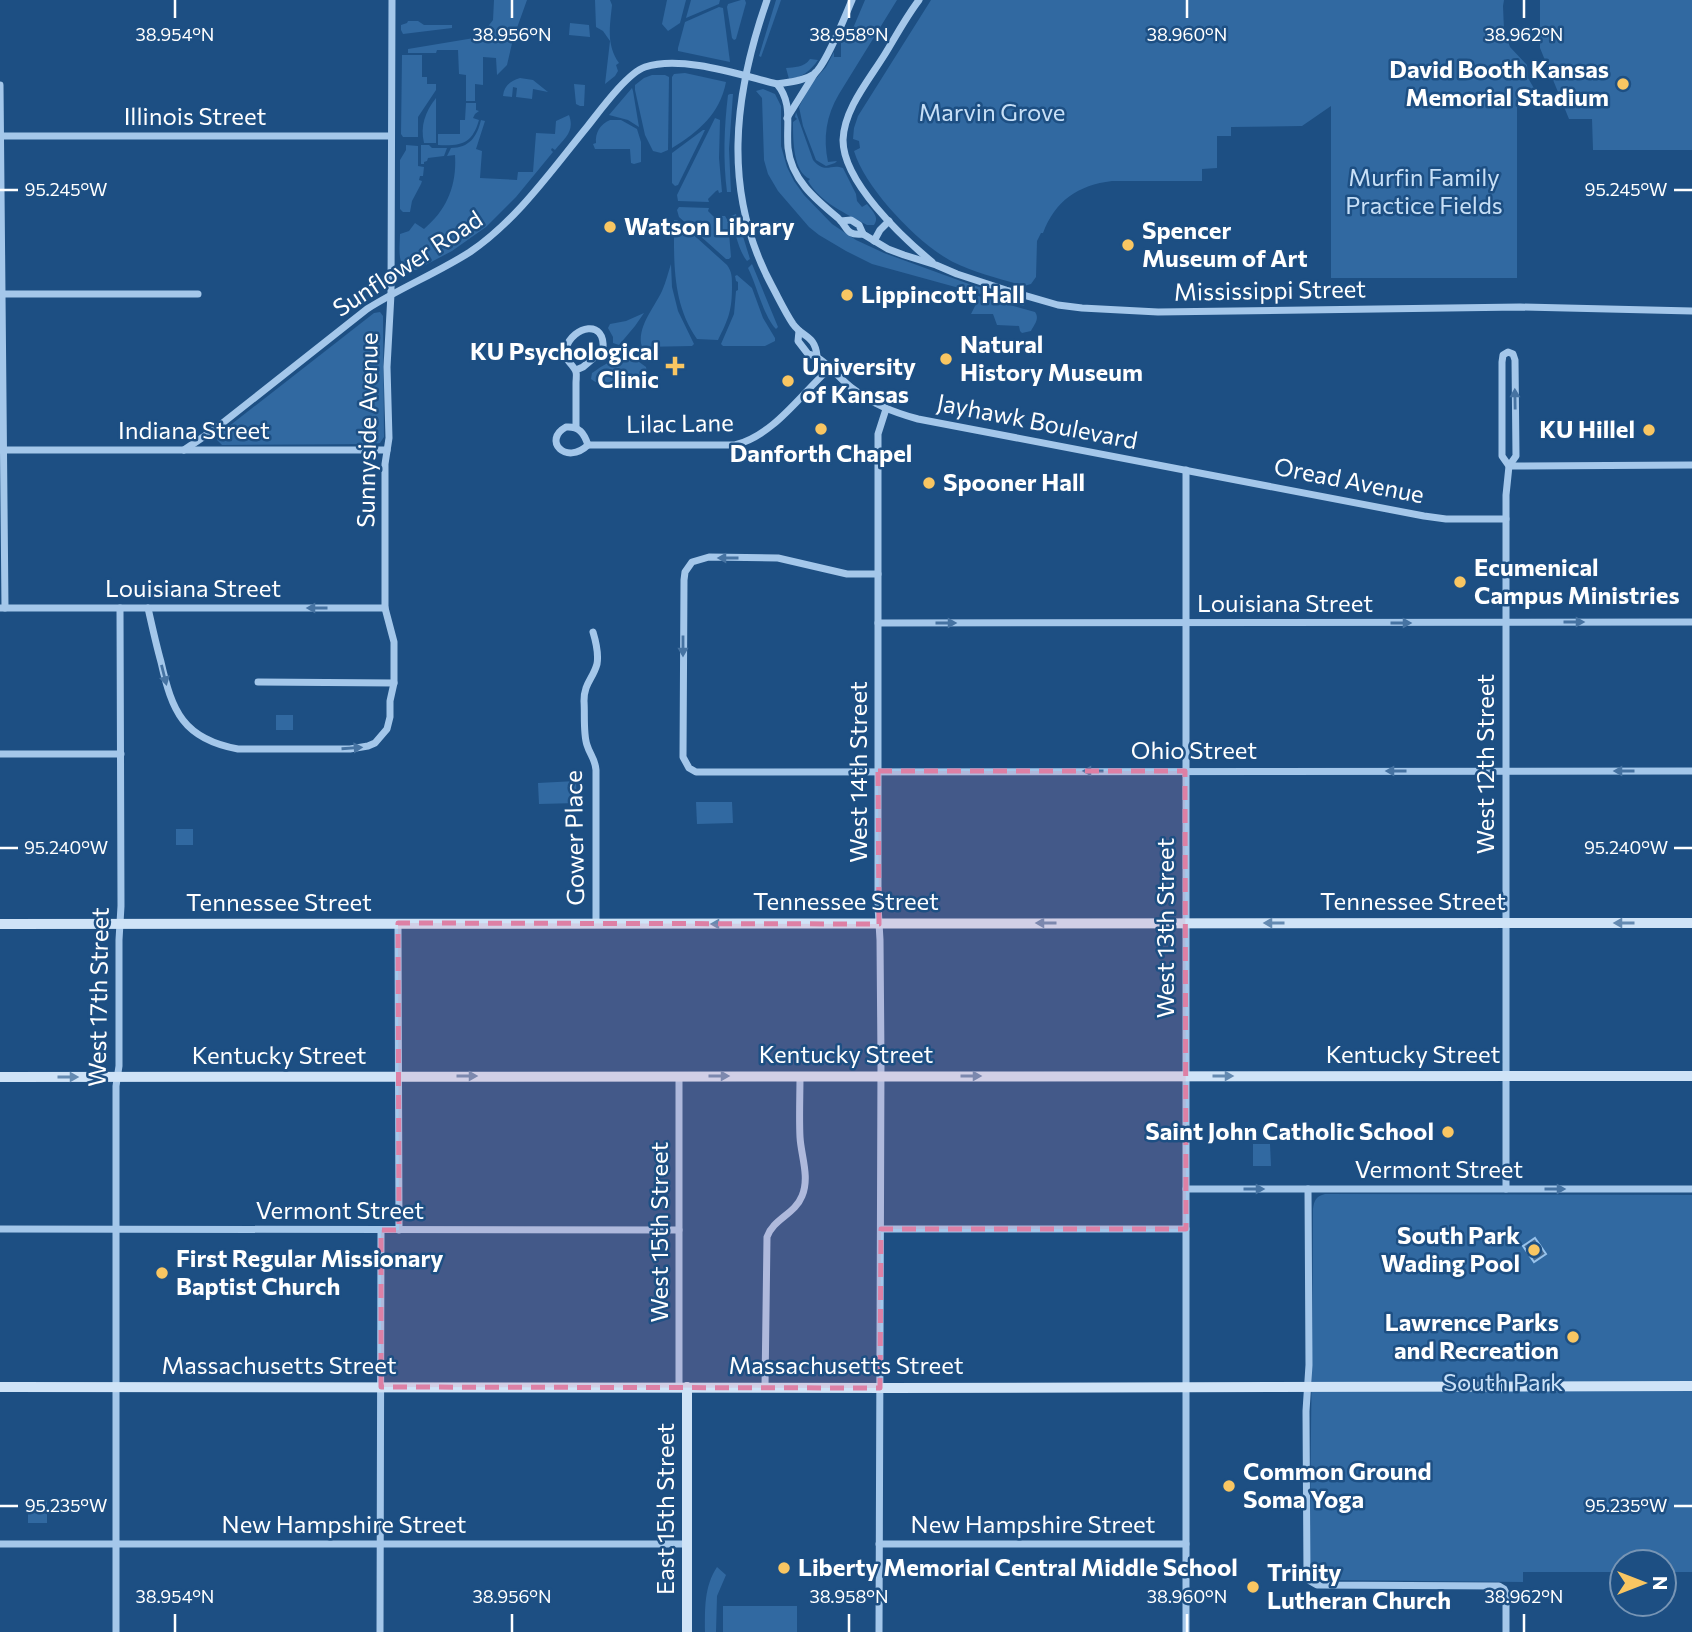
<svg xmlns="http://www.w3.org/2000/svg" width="1692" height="1632" viewBox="0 0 1692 1632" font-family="Commissioner,sans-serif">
	<rect width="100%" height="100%" fill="#1d4f83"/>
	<!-- green -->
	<g fill="#3169a1">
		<path d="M494 0H527L513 39 507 65 497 75 496 58 483 57V85L475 84V101H466V75L459 74 458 50H437L436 53H408V49L480 37 493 20Z"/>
		<path d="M595 0H610L612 5C610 26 606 44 619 63L616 65 618 71 615 76 605 84 610 41 603 31 596 27Z"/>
		<path d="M667 0H686L680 23 668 31 662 24Z"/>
		<path d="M691 0H720L719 4 686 18Z"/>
		<path d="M741 0H745L746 3 736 39 734 40 732 38 727 7 728 4Z"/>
		<path d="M776 0H781L761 57 759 56Z"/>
		<path d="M865 0H897L839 94C826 116 823 138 828 162L837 161 835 163 826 166 816 160 803 126 799 107 810 85 826 67 834 52V57H841V38L842 37 845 42 848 40Z"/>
		<path d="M931 0H1504L1503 6 1504 30 1510 47 1527 65 1528 78 1535 90 1525 94V104L1517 106V278H1331V106L1302 126 1231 127V136H1217V168L1202 169V181H1112C1078 185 1055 201 1043 233H1041L1037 241 1036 277 1031 284 1024 286C1001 279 975 273 953 262 918 244 865 188 854 151L860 148 859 141 853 139 854 128 858 116Z"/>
		<path d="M1540 0H1692V150H1593L1592 119H1569L1540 48Z"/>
		<path d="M719 7 723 8 730 62 678 51V48L685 22Z"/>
		<path d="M408 21H418L424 25H452V28L403 34 401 30V25L407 23Z"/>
		<path d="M570 23 589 25 590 37 569 35Z"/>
		<path d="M402 55H422V77H427V84H436V90L418 117V137H403L401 134Z"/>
		<path d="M810 59 818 60C811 70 802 78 789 79L786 68C794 67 804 68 810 59Z"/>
		<path d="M685 73 726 82C720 114 698 132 672 148V77L674 74Z"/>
		<path d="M652 75H665L669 77 668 150 661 153 653 151 645 135 635 90V85L644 78Z"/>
		<path d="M520 78 533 80 548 92 533 89 532 99 516 97 517 88 513 87 512 97 503 96C504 86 510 81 520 78Z"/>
		<path d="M574 84 585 85 584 106H580L576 104Z"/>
		<path d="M632 88 633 91 639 127 628 120 609 115Z"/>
		<path d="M763 89 775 94 781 106V146L787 167 794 181 804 195 832 224 856 240 884 253 969 284 1026 301 1024 306 872 264 846 251 819 235 809 227 778 191 768 174 764 160 762 98 756 91Z"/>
		<path d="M730 94H733L729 149 731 192H727C723 160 724 128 728 95Z"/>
		<path d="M436 98V143H424C420 126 425 112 436 98Z"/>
		<path d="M466 103H476V110L479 111 475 114 473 118 479 120C472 144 462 146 438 145V134H460V120H465Z"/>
		<path d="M796 112 813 160C826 175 830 163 843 168L856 194 857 201 862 207 867 204C872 211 880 217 874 225H867C845 213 821 203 808 181L810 179C793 172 793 140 793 122L797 119 795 117Z"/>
		<path d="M569 115C575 131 565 138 555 150L552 148 551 150 553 152 516 197 486 227 452 251 416 270C395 272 400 248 400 234L409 231 415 223 424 229C447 210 457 185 455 155L447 156 451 148C469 148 477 137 481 120L485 121 476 149 482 151 480 178 517 180 518 172H533L536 133 555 134 556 121Z"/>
		<path d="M715 118 720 120 719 158 722 192 719 193 718 190 716 191 708 199 709 202 678 201 677 195Z"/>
		<path d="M610 120H621L637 129 641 142V162L634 164 631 163 630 149H595L593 144 596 143C595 133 600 124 610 120Z"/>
		<path d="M703 130H705L678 185 675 186 672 183V153Z"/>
		<path d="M406 145 418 146V166L424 167 423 176H420L419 180 422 181 421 184 412 201 410 212H403L400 209V160L406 150Z"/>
		<path d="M421 145H429L432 148H447L444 156 428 158 427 161 424 162V164H421Z"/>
		<path d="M679 207 709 208 708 211 716 219 720 216H725L728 221 731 257 729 259H726L679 217 677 210Z"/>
		<path d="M736 214 750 259 747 261C738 250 735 231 731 216Z"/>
		<path d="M674 220H677L727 265C732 272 732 277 732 286 732 310 729 318 718 340L697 339C672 303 674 262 674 220Z"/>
		<path d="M671 264 672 287 678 311 694 344 692 346 642 347C636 328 654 308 662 291 666 282 668 273 671 264Z"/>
		<path d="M752 264 778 327 776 329C763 315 757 286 748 268Z"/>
		<path d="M737 275 752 288 763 318 775 338V341L765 346H723L721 344 734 314 736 291 738 290V282L736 281 735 276Z"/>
		<path d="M978 296 1035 312C1040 319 1034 325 1031 331L1022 333 1020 331 1019 326 997 325 993 314H971L976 304Z"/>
		<path d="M380 312 383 316 384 437 380 443 375 444 222 445 217 440 219 434 374 313Z"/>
		<path d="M644 313 635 326 619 345 613 343V337L608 328 610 324 626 321Z"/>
		<path d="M624 358 635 359 646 367 648 379 642 387C626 393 605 389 591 379L592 373C602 366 612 359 624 358Z"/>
		<rect x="276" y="715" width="17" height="15"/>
		<path d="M576 781 577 803 539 804 538 783Z"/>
		<path d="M696 802H732L733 823 697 824Z"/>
		<rect x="176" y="829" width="17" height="16"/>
		<path d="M1253 1144H1270L1271 1166H1253Z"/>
		<path d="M1325 1194 1692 1195V1572H1664V1562H1622V1572H1523V1582L1320 1580 1313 1578 1310 1569C1310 1449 1313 1329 1313 1209 1314 1201 1316 1196 1325 1194Z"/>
		<path d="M47 1500V1523H28V1501Z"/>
		<path d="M717 1567 726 1575 717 1596 716 1632H705C705 1608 704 1587 717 1567Z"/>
		<rect x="723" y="1606" width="74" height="26"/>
	</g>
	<!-- water -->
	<path fill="#466a90" stroke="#97c2eb" stroke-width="2" d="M1535 1238 1546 1254 1534 1262 1523 1246Z"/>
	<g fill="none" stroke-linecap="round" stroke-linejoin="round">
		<!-- minor -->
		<g stroke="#a4c7ea" stroke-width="7">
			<path d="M767 0C733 97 722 193 772 286 779 299 785 312 793 324 803 338 815 335 817 356"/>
			<path d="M919 0C906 17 896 36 885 54 869 80 844 109 843 140 843 182 902 237 932 262"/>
			<path d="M777 84C789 82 804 81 814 74 826 65 845 16 852 0"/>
			<path d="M0 85 5 608"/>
			<path d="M787 118 815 73"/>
			<path d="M0 136H391"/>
			<path d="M841 221 851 220 859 225 863 234 888 249 904 255 936 265 957 274 1006 290 1058 305 1082 308 1158 312 1520 307 1692 311"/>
			<path d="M874 241 880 230 889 221"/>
			<path d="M0 294H198"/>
			<path d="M799 331 798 341 808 354C824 357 838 378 852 388 873 404 892 412 918 419L1424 516 1446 519H1506"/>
			<path d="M566 427C579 426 584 433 588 445 566 466 542 440 566 427Z"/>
			<path d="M576 427C576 412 576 398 576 383 576 379 577 375 576 372 573 363 562 360 566 348 573 326 606 318 603 350L583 367 576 370"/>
			<path d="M588 445H735C774 435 800 395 829 369"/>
			<path d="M0 450H387"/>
			<path d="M184 450 215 429 367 309C400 288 437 273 470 252 517 220 551 171 587 127 599 112 627 73 645 67 682 55 740 75 777 84 793 103 786 124 788 148 791 179 815 199 838 218 848 227 845 236 863 234"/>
			<path d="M1509 466 1692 465"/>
			<path d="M1186 470V1632"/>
			<path d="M878 574H847L778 558 709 557 692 562 685 572 684 580 683 757 689 768 696 772 1692 771"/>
			<path d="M1 608H385"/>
			<path d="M148 608C152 626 156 644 161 662 172 711 183 739 238 749H350L368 746 375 743 387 729 390 717V701L394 683V642L385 608V464L389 438 387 367 391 294 392 0"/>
			<path d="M878 623 1692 622"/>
			<path d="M593 632C596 642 599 653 597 664 593 679 584 683 584 701 585 713 583 734 587 745 590 755 595 758 596 770V923"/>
			<path d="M258 682 394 683"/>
			<path d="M0 754H121"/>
			<path d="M398 923 399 1230"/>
			<path d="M679 1076V1387"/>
			<path d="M1186 1189H1692"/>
			<path d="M1308 1189 1309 1365 1306 1411 1307 1576 1310 1581 1317 1585 1499 1586 1504 1589 1506 1593V1632"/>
			<path d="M1506 1189V495L1509 466 1516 456 1515 360 1513 354 1508 352 1503 355 1502 362V456L1509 466"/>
			<path d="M0 1229 679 1230"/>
			<path d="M881 1229H1186"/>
			<path d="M765 1387 767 1237C773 1219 795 1214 802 1196 810 1177 801 1156 800 1137 799 1117 800 1096 800 1076"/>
			<path d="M0 1544H687"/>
			<path d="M879 1544H1186"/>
			<path d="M116 1632V1086L119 1066V940L121 906 120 608"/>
			<path d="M380 1632 381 1230"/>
			<path d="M879 1632 881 1059 880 940 878 906V434L886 409"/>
		</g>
		<!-- secondary -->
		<g stroke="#cfe3f7" stroke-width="10">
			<path d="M0 924 1692 923"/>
			<path d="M0 1077 1692 1076"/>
			<path d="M0 1387 890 1388 1692 1386"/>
			<path d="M687 1632V1387"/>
		</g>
	</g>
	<!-- one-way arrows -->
	<defs><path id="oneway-solid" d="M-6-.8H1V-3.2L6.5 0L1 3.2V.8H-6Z" transform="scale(1.75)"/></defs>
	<g fill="#4673a2">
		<use href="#oneway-solid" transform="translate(1515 399) rotate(-91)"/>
		<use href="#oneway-solid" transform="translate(728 558) rotate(-180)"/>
		<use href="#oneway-solid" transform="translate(317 608) rotate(-180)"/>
		<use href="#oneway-solid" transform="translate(1574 622)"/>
		<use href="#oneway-solid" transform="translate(946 623)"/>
		<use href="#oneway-solid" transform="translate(1401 623)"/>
		<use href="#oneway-solid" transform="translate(683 646) rotate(90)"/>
		<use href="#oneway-solid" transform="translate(164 675) rotate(76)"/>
		<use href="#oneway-solid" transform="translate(352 748) rotate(-4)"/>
		<use href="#oneway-solid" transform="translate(1093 771) rotate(180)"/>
		<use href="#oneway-solid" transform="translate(1396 771) rotate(-180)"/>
		<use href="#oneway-solid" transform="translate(1624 771) rotate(180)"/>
		<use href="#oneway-solid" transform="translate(1254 1189)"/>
		<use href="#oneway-solid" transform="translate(1555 1189)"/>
	</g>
	<g fill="#648ab1">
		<use href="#oneway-solid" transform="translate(1046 923) rotate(180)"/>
		<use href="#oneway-solid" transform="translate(1274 923) rotate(-180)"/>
		<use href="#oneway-solid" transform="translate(1624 923) rotate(180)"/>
		<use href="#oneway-solid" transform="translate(721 924) rotate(180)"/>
		<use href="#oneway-solid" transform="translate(467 1076)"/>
		<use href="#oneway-solid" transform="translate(719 1076)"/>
		<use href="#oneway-solid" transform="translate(971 1076)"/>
		<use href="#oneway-solid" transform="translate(1223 1076)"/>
		<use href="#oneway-solid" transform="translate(68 1077)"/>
	</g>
	<!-- marked area -->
	<path fill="#dd80a5" fill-opacity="0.2" stroke="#dd80a5" stroke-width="5" stroke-dasharray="14 9" stroke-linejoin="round" d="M878 771H1185L1186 1229H881L880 1388 381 1387V1230H399L398 923 879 924Z"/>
	<!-- ticks -->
	<path fill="none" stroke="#fff" stroke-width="2.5" d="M175 0V18M512 0V18M849 0V18M1187 0V18M1524 0V18M0 190H18M1674 190H1692M0 848H18M1674 848H1692M0 1506H18M1674 1506H1692M175 1614V1632M512 1614V1632M849 1614V1632M1187 1614V1632M1524 1614V1632"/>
	<!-- markers -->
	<g fill="#f9c662" stroke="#1d4f83" stroke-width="2.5">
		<circle cx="1623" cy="84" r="7"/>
		<circle cx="610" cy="227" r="7"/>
		<circle cx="1128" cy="245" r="7"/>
		<circle cx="847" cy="295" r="7"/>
		<circle cx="946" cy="359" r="7"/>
		<path d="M671.5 355.5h7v7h7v7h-7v7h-7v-7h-7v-7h7z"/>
		<circle cx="788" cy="381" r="7"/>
		<circle cx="821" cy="429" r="7"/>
		<circle cx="1649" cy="430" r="7"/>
		<circle cx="929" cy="483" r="7"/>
		<circle cx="1460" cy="582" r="7"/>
		<circle cx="1448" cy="1132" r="7"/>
		<circle cx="1534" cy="1250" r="7"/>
		<circle cx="162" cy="1273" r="7"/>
		<circle cx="1573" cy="1337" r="7"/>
		<circle cx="1229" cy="1486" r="7"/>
		<circle cx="784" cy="1568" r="7"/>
		<circle cx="1253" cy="1587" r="7"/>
	</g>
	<g text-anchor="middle" stroke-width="5" stroke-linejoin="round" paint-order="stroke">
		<!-- poi labels -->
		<g font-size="24" font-weight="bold" fill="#fff" stroke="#1d4f83" text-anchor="start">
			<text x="1609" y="78" text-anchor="end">David Booth Kansas<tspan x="1609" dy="28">Memorial Stadium</tspan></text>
			<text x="624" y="235">Watson Library</text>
			<text x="1142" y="239">Spencer<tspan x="1142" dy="28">Museum of Art</tspan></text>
			<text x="861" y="303">Lippincott Hall</text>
			<text x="960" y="353">Natural<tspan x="960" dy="28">History Museum</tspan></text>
			<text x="659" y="360" text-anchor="end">KU Psychological<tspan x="659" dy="28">Clinic</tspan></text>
			<text x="802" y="375">University<tspan x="802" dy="28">of Kansas</tspan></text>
			<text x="1635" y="438" text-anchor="end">KU Hillel</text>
			<text x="821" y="462" text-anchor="middle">Danforth Chapel</text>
			<text x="943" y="491">Spooner Hall</text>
			<text x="1474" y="576">Ecumenical<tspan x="1474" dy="28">Campus Ministries</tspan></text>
			<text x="1434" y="1140" text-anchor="end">Saint John Catholic School</text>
			<text x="1520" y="1244" text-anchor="end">South Park<tspan x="1520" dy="28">Wading Pool</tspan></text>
			<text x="176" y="1267">First Regular Missionary<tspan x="176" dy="28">Baptist Church</tspan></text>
			<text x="1559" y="1331" text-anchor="end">Lawrence Parks<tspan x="1559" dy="28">and Recreation</tspan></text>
			<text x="1243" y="1480">Common Ground<tspan x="1243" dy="28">Soma Yoga</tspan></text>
			<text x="798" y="1576">Liberty Memorial Central Middle School</text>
			<text x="1267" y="1581">Trinity<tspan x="1267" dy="28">Lutheran Church</tspan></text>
		</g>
		<!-- park labels -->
		<g font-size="24" fill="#c8e0f7" stroke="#1d4f83">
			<text x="992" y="121">Marvin Grove</text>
			<text x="1424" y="186">Murfin Family<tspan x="1424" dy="28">Practice Fields</tspan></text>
			<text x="1503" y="1391">South Park</text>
		</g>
		<!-- street labels -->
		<g font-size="24" fill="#fff" stroke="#1d4f83">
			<text x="195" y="125">Illinois Street</text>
			<text transform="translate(408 264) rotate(-33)" y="8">Sunflower Road</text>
			<text transform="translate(1270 291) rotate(-1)" y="8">Mississippi Street</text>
			<text transform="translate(1037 422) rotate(11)" y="8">Jayhawk Boulevard</text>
			<text transform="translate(680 424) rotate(-1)" y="8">Lilac Lane</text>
			<text transform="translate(368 430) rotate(-89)" y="8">Sunnyside Avenue</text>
			<text x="194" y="439">Indiana Street</text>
			<text transform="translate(1349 481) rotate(11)" y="8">Oread Avenue</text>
			<text x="193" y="597">Louisiana Street</text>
			<text x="1285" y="612">Louisiana Street</text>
			<text x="1194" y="759">Ohio Street</text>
			<text transform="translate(1486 764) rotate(-90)" y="8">West 12th Street</text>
			<text transform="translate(859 772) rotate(-90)" y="8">West 14th Street</text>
			<text transform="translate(575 838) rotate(-91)" y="8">Gower Place</text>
			<text x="846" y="910">Tennessee Street</text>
			<text x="1413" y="910">Tennessee Street</text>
			<text x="279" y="911">Tennessee Street</text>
			<text transform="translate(1166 928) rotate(-90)" y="8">West 13th Street</text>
			<text transform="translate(99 997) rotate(-89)" y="8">West 17th Street</text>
			<text x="846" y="1063">Kentucky Street</text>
			<text x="1413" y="1063">Kentucky Street</text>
			<text x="279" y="1064">Kentucky Street</text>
			<text x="1439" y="1178">Vermont Street</text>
			<text x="340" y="1219">Vermont Street</text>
			<text transform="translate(660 1232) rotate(-90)" y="8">West 15th Street</text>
			<text x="279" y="1374">Massachusetts Street</text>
			<text x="846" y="1374">Massachusetts Street</text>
			<text transform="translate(666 1509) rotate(-90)" y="8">East 15th Street</text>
			<text x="344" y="1533">New Hampshire Street</text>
			<text x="1033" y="1533">New Hampshire Street</text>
		</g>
	</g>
	<g font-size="18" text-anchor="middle" fill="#fff" stroke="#1d4f83" stroke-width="5" stroke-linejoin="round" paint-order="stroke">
		<text x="175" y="41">38.954°N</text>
		<text x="512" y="41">38.956°N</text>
		<text x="849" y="41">38.958°N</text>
		<text x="1187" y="41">38.960°N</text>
		<text x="1524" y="41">38.962°N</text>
		<text x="1626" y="196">95.245°W</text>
		<text x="66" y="196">95.245°W</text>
		<text x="1626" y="854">95.240°W</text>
		<text x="66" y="854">95.240°W</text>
		<text x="1626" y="1512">95.235°W</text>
		<text x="66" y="1512">95.235°W</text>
		<text x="175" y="1603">38.954°N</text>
		<text x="512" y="1603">38.956°N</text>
		<text x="849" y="1603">38.958°N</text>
		<text x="1187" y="1603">38.960°N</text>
		<text x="1524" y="1603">38.962°N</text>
	</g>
	<!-- north arrow -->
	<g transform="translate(1643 1583) rotate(90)"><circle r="33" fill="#1d4f83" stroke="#7795b5" stroke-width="2"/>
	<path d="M0-5L12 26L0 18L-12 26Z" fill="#f9c662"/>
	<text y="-10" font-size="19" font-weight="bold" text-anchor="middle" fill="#ffffff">N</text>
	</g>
</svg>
